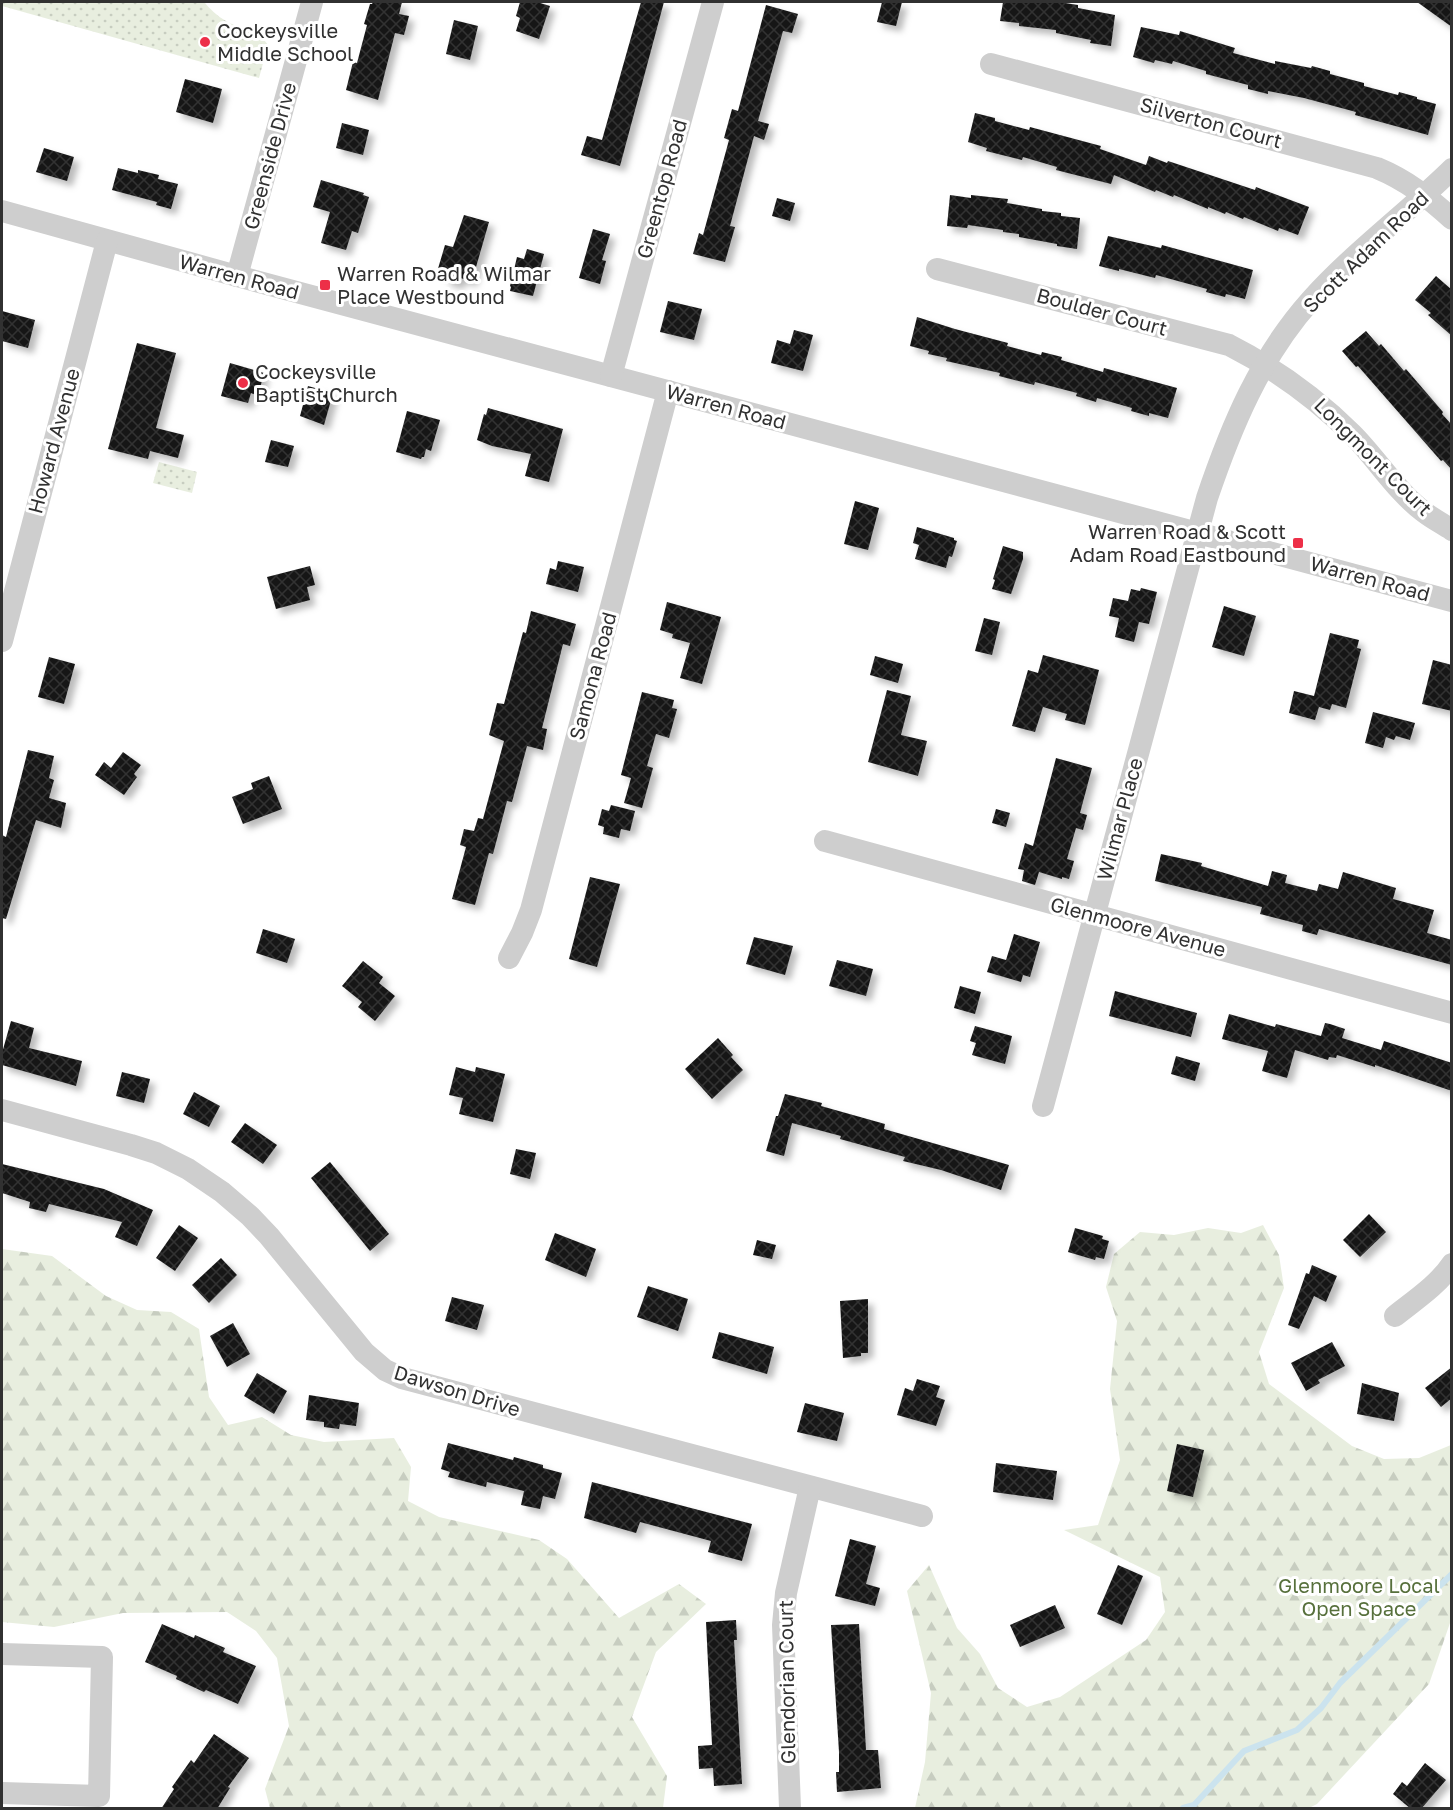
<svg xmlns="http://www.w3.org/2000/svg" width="1453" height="1810" viewBox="0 0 1453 1810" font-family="'Golos Text',sans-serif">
	<defs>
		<pattern id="green-dots" width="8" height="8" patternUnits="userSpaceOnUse" patternTransform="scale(1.5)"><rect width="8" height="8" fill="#e8eedf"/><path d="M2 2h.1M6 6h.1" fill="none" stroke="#c7cdc0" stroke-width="1.8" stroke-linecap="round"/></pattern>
		<pattern id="forest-firs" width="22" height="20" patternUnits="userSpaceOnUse" patternTransform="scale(1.5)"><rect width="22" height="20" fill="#e8eedf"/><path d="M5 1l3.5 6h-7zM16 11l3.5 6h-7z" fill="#c7cdc0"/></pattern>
		<pattern id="building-cross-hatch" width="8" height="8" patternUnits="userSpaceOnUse" patternTransform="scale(1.5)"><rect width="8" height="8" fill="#181818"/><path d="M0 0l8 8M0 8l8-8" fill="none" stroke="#313131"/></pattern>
		<filter id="shadow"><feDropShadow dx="5.5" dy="5.5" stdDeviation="3" flood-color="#0004"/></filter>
	</defs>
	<rect width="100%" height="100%" fill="#fff"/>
	<!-- green -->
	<g fill="url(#green-dots)">
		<path d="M2 2H204C210 9 217 16 226 21 243 31 256 27 268 45L259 78 2 6Z"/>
		<path d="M159 462 197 472 192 493 153 483Z"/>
	</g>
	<!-- forest -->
	<g fill="url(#forest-firs)">
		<path d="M1263 1225 1279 1255 1284 1288 1259 1352 1269 1384 1352 1446 1384 1459 1419 1458 1451 1445V1620L1429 1684 1317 1804 1309 1808H915L925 1762 931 1693 907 1591 929 1565 957 1628 980 1654 998 1688 1027 1707 1060 1697 1146 1640 1165 1612 1160 1577 1064 1530 1098 1525 1120 1460 1110 1389 1117 1321 1106 1287 1114 1254 1140 1232 1174 1235 1208 1228 1241 1233Z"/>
		<path d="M2 1249 52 1256 106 1296 137 1310 171 1312 199 1329 209 1397 228 1425 262 1417 291 1435 324 1442 394 1438 411 1467 408 1501 439 1517 539 1540 567 1559 619 1618 679 1584 706 1604 656 1652 632 1717 667 1776 663 1808H270L265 1789 289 1726 277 1658 256 1631 227 1612 123 1613 54 1627 2 1622Z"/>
	</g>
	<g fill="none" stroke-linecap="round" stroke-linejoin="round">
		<!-- stream -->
		<path stroke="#cbe3ee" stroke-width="6" d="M1183 1808 1194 1805 1244 1751 1297 1730 1321 1708 1340 1683 1452 1574"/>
	</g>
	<!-- building -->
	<g fill="url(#building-cross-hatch)" filter="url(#shadow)">
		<path d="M373 2H402L399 14 409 16 404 35 395 33 378 100 346 90 353 62 357 63 367 25 364 24 370 4H372Z"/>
		<path d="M520 2H537L550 6 539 39 516 31 520 18 516 16Z"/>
		<path d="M641 2H664L620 166 581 155 587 136 602 140Z"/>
		<path d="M882 2H902L896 26 877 22Z"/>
		<path d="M1003 2H1059L1078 5V8L1115 15 1111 46 1090 43 1091 40 1056 33V30L1019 26V23L1000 21Z"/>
		<path d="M1417 2H1452V27Z"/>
		<path d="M766 5 798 14 792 33 783 31 758 121 769 124 764 140 754 136 730 226 735 227 725 262 693 254 699 233 703 235 729 140 724 138 732 109 738 111Z"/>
		<path d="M454 20 478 26 470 60 446 54Z"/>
		<path d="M1141 27 1179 35 1180 31 1235 48 1233 53 1275 64V61L1311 68 1312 66 1330 71V74L1364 83V86L1398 95 1399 92 1417 97V99L1436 104 1428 135 1355 115 1356 112 1304 98 1268 91V94L1248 89V85L1206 74V71L1173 61 1172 64 1155 60 1154 63 1133 57Z"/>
		<path d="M185 79 222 89 213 123 176 112Z"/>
		<path d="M975 113 995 118V121L1029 130 1030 127 1101 146 1100 149 1146 165 1149 156 1167 163 1168 161 1255 190 1256 187 1309 207 1298 235 1279 228 1278 231 1244 217 1243 219 1226 212 1225 214 1208 207V209L1174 195 1173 197 1156 190 1155 192 1114 175 1111 184 1056 170 1057 167 1023 157 1022 160 986 151 987 148 968 142Z"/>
		<path d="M342 123 369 130 363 155 336 148Z"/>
		<path d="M44 148 74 157 67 181 36 172Z"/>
		<path d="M118 168 138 173V170L159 175 158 179 178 184 171 209 156 205 157 202 112 190Z"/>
		<path d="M321 180 364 193 363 195 369 197 358 233 352 231 346 250 321 243 330 212 313 207Z"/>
		<path d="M950 195 971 198V195L1008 199 1007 203 1042 209V211L1061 213V216L1080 218 1077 249 1057 246V244L1019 237V234L1003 232V230L968 225 967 228 947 226Z"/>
		<path d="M777 198 795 203 790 221 772 216Z"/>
		<path d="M464 215 489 222 472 281 460 278 459 284 444 280 446 274 437 272 445 245 453 247Z"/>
		<path d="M593 229 610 234 602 260 606 261 600 284 579 278Z"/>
		<path d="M1108 236 1161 248 1162 245 1253 270 1245 299 1226 294 1225 297 1206 292 1207 289 1156 275 1155 278 1119 269V271L1099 266Z"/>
		<path d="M527 249 544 254 533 296 510 291 511 287 510 286 517 257 524 259Z"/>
		<path d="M1436 276 1452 290V336L1428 315 1431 313 1415 300Z"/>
		<path d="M668 301 702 309 694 340 660 332Z"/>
		<path d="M2 311 35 320 28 348 2 341Z"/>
		<path d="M917 317 955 329 1008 343 1007 346 1041 355 1042 352 1062 357 1061 360 1103 372 1104 368 1177 388 1168 418 1149 413V416L1131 411 1132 408 1097 398 1096 402 1076 396 1077 393 1035 382 1034 385 999 376 1000 373 946 361 947 358 928 354 929 351 910 346Z"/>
		<path d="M794 330 813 335 803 371 771 363 777 340 790 344Z"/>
		<path d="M1366 331 1379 346 1381 344 1404 371 1406 369 1443 412 1442 414 1452 425V470L1443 460 1441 461 1358 366 1356 367 1342 351Z"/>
		<path d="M137 343 176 353 156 428 184 435 178 458 150 451 148 459 108 449Z"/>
		<path d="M230 363 264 373 258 396 251 393 248 403 221 396Z"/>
		<path d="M308 386 333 393 324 425 300 416Z"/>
		<path d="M488 408 563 429 549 482 525 476 531 454 492 446 477 440 484 414 486 415Z"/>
		<path d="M407 411 440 420 431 451 426 449 424 457H422L421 459 396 452Z"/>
		<path d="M271 440 294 446 288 467 265 462Z"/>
		<path d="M855 501 879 508 868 550 844 544Z"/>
		<path d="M917 527 954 538V540L957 541 952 557 949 556 946 568 915 559 919 545 913 543Z"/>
		<path d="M1003 546 1023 552V559L1011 594 992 589 995 580 993 579Z"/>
		<path d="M558 561 584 567 578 592 546 584 550 568 556 570Z"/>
		<path d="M310 566 315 585 307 587 310 600 276 609 267 577Z"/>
		<path d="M1141 588 1157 592 1149 624 1139 622 1134 642 1115 637 1119 618 1109 616 1113 598 1128 601 1131 589 1140 591Z"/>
		<path d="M667 602 721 617 702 684 680 678 690 643 672 638 673 634 660 630Z"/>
		<path d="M1224 606 1256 616 1244 656 1212 647Z"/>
		<path d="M531 611 576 624 570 646 563 644 542 728 547 729 543 750 527 746 512 802 507 801 493 854 489 853 475 905 452 899 466 847 460 845 464 829 474 831 478 818 483 819 504 741 489 735 497 703 504 704 523 632 526 633Z"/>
		<path d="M984 618 1000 622 992 655 975 651Z"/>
		<path d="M1330 633 1359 640 1357 648 1361 649 1346 708 1332 704 1330 710 1319 707 1315 720 1289 713 1294 691 1314 696Z"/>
		<path d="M1043 655 1099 670 1085 725 1065 720 1067 714 1043 707 1035 732 1012 726 1028 670 1038 673Z"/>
		<path d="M875 656 903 664 898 683 870 675Z"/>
		<path d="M49 657 75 664 64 704 38 697Z"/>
		<path d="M1433 660 1452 665V711L1422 704Z"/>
		<path d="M887 690 911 696 901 735 927 741 918 776 868 762Z"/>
		<path d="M642 692 674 700 672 708 677 709 669 738 656 734 647 766 653 768 642 808 624 803 631 778 621 775Z"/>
		<path d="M1373 712 1415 723 1410 740 1396 736 1394 740 1386 737 1383 748 1365 743Z"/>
		<path d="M28 750 54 756 49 778 54 780 49 798 66 803 61 828 36 820 6 919 2 918V835L6 837Z"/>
		<path d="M123 752 141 765 134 774 137 777 124 795 95 775 104 762 111 768Z"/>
		<path d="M1056 758 1092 768 1080 813 1087 815 1083 830 1076 828 1067 859 1074 861 1069 879 1062 877V879L1039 872 1035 885 1022 881 1024 870 1018 869 1025 843 1033 846Z"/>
		<path d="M269 776 282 809 243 824 232 797 253 789 251 783Z"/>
		<path d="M611 805 635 811 630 831 621 829 619 838 603 834 604 827 598 825 602 809 609 811Z"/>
		<path d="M996 809 1010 813 1006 827 992 823Z"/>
		<path d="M1161 854 1202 863 1201 866 1268 886 1272 871 1287 875 1285 883 1317 891 1319 884 1338 889 1343 872 1396 888 1393 899 1434 910 1427 933 1452 940V965L1319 929 1317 935 1302 931 1303 925 1260 914 1262 907 1155 881Z"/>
		<path d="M590 877 620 884 597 967 569 959Z"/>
		<path d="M263 929 295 939 287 963 256 953Z"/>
		<path d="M1014 934 1040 942 1030 977 1023 975 1021 982 987 972 992 956 1006 960Z"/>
		<path d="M754 937 793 946 785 975 746 964Z"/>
		<path d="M837 960 873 969 866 996 829 986Z"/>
		<path d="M363 961 383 977 379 983 395 996 375 1021 358 1007 362 1002 342 986Z"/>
		<path d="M960 986 981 992 975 1014 954 1008Z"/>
		<path d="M1115 991 1197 1013 1191 1037 1109 1016Z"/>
		<path d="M1229 1014 1275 1027 1276 1024 1321 1036 1325 1023 1330 1024 1345 1029 1342 1038 1381 1050 1384 1041 1452 1063V1091L1375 1065V1067L1337 1055 1336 1058 1329 1057 1328 1060 1295 1050 1287 1078 1262 1071 1268 1051 1222 1039Z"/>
		<path d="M11 1021 34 1028 29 1048 82 1061 76 1086 2 1065V1053Z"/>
		<path d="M975 1026 1012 1036 1005 1064 972 1055 976 1043 970 1041Z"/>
		<path d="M718 1038 733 1055 731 1057 743 1070 712 1099 685 1069Z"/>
		<path d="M1176 1056 1200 1063 1195 1081 1171 1074Z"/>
		<path d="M456 1067 475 1072 476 1067 505 1074 493 1122 459 1114 463 1098 449 1095Z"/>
		<path d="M122 1072 150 1079 144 1103 116 1096Z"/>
		<path d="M194 1092 220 1106 209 1127 183 1114Z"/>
		<path d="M785 1094 822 1103 821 1106 885 1124 884 1129 1009 1165 1001 1190 941 1170 903 1161 905 1157 840 1139 841 1136 792 1123 784 1156 766 1151 776 1116H778Z"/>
		<path d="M245 1123 277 1145 263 1164 231 1142Z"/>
		<path d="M516 1149 536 1153 530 1179 510 1174Z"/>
		<path d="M330 1162 389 1234 370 1251 311 1178Z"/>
		<path d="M2 1164 104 1189 153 1210 137 1246 115 1237 122 1222 49 1204 46 1212 29 1208 30 1202 2 1193Z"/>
		<path d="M1369 1214 1386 1232 1360 1257 1343 1240Z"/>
		<path d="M179 1225 198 1238 175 1271 156 1258Z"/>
		<path d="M1075 1228 1103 1236 1102 1239 1109 1241 1104 1259 1096 1257 1095 1260 1068 1252Z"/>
		<path d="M555 1233 596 1249 586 1277 545 1260Z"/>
		<path d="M757 1240 776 1245 772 1259 753 1255Z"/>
		<path d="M221 1258 237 1275 209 1303 192 1285Z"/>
		<path d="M1312 1265 1337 1276 1326 1302 1314 1296 1299 1329 1288 1325 1306 1273 1309 1274Z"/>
		<path d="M648 1286 688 1299 678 1331 637 1317Z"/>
		<path d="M452 1297 484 1305 477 1330 445 1321Z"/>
		<path d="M868 1299V1353H861V1356L843 1358 840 1301Z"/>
		<path d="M233 1323 250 1354 227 1367 210 1336Z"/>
		<path d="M719 1332 774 1347 767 1374 712 1358Z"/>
		<path d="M1332 1342 1345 1366 1318 1380 1320 1383 1306 1391 1291 1363Z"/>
		<path d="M1452 1367V1398L1441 1407 1425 1388Z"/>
		<path d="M257 1373 287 1391 274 1414 244 1396Z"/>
		<path d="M917 1379 940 1386 936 1397 945 1400 936 1426 897 1415 905 1388 913 1391Z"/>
		<path d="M1362 1383 1399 1393 1394 1421 1357 1414Z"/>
		<path d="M309 1395 359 1403 356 1426 340 1424 339 1429 324 1427V1422L306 1420Z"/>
		<path d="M805 1403 844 1413 837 1441 797 1432Z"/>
		<path d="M448 1443 513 1460 514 1457 543 1465V1468L562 1473 555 1499 543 1496 540 1509 521 1505 524 1491 487 1482 486 1487 448 1477 450 1472 441 1469Z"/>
		<path d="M1177 1444 1204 1450 1193 1497 1167 1491Z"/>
		<path d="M996 1463 1057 1471 1053 1500 993 1492Z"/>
		<path d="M592 1482 752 1524 742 1561 708 1552 711 1541 640 1522 636 1533 584 1518Z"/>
		<path d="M850 1539 876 1546 866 1584 880 1588 875 1606 835 1596Z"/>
		<path d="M1118 1565 1143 1576 1122 1625 1097 1614Z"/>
		<path d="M1055 1605 1065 1628 1020 1647 1010 1625Z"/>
		<path d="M736 1620 737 1640H734L742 1784 714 1786 713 1768 699 1769 698 1746 712 1745 706 1622Z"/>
		<path d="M162 1624 194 1638 195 1635 225 1648 223 1652 256 1666 238 1704 206 1690 204 1692 176 1679 177 1676 145 1662Z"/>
		<path d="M859 1624 866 1750H878L881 1788 837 1792 836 1772H839V1752L831 1625Z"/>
		<path d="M214 1734 249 1758 228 1787 230 1788 217 1809H161L174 1789 172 1787 191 1760 194 1763Z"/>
		<path d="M1425 1763 1446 1780 1421 1809H1411L1393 1794 1402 1782 1407 1786Z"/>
	</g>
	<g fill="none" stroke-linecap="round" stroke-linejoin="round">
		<!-- minor -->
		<g stroke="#cecece" stroke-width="22">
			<path d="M991 64 1377 168C1406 180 1428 197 1452 219"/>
			<path d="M2 211 237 276 1452 601"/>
			<path d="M937 269 1229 345C1276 369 1315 397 1352 434 1377 459 1396 491 1424 512 1433 519 1443 524 1452 530"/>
			<path d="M237 276 312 2"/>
			<path d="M611 376 713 2"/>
			<path d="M2 641 107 241"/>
			<path d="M825 841 1452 1013"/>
			<path d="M509 958 522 933 531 910 668 391"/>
			<path d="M1043 1106 1207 498C1231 427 1260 357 1311 300 1353 253 1406 214 1452 169"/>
			<path d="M2 1110 131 1145 156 1153 188 1169 222 1192 250 1216 269 1236 364 1352 385 1370 402 1378 922 1516"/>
			<path d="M1395 1316C1415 1300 1438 1285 1452 1264"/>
			<path d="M2 1654 102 1657 99 1796 2 1793"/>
			<path d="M790 1808 783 1625 786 1593 810 1487"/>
		</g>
	</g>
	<!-- markers -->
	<g fill="#ed2f48" stroke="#fff" stroke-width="2">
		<circle cx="205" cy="42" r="6"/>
		<rect x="319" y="279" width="12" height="12" rx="3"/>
		<circle cx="243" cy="383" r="6"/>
		<rect x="1292" y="537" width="12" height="12" rx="3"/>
	</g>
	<g text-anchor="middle" stroke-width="6" stroke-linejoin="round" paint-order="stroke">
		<!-- poi labels -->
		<g font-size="20" fill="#313131" stroke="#fff" text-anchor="start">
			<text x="217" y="38">Cockeysville<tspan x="217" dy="23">Middle School</tspan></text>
			<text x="337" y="281">Warren Road &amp; Wilmar<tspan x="337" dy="23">Place Westbound</tspan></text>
			<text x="255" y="379">Cockeysville<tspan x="255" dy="23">Baptist Church</tspan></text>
			<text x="1286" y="539" text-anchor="end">Warren Road &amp; Scott<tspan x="1286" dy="23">Adam Road Eastbound</tspan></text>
		</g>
		<!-- street labels -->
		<g font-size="20" fill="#313131" stroke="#fff">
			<text transform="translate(1211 123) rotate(15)" y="7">Silverton Court</text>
			<text transform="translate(270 156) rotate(-75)" y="7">Greenside Drive</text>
			<text transform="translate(662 189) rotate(-75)" y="7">Greentop Road</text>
			<text transform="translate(1366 252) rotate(-44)" y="7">Scott Adam Road</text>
			<text transform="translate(239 277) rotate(15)" y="7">Warren Road</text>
			<text transform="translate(1102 312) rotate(15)" y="7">Boulder Court</text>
			<text transform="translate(726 407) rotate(15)" y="7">Warren Road</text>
			<text transform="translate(54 441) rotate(-75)" y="7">Howard Avenue</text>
			<text transform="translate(1373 457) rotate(45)" y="7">Longmont Court</text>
			<text transform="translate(1370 579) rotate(15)" y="7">Warren Road</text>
			<text transform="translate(593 676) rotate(-75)" y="7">Samona Road</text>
			<text transform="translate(1120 819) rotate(-75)" y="7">Wilmar Place</text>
			<text transform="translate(1138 927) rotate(15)" y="7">Glenmoore Avenue</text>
			<text transform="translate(457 1391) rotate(17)" y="7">Dawson Drive</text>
			<text transform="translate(787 1682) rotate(-91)" y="7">Glendorian Court</text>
		</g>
		<!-- park labels -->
		<g font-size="20" fill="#57703c" stroke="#fff">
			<text x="1359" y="1593">Glenmoore Local<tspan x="1359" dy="23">Open Space</tspan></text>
		</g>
	</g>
	<!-- border -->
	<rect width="1453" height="1810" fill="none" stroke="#313131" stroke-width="6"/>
</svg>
